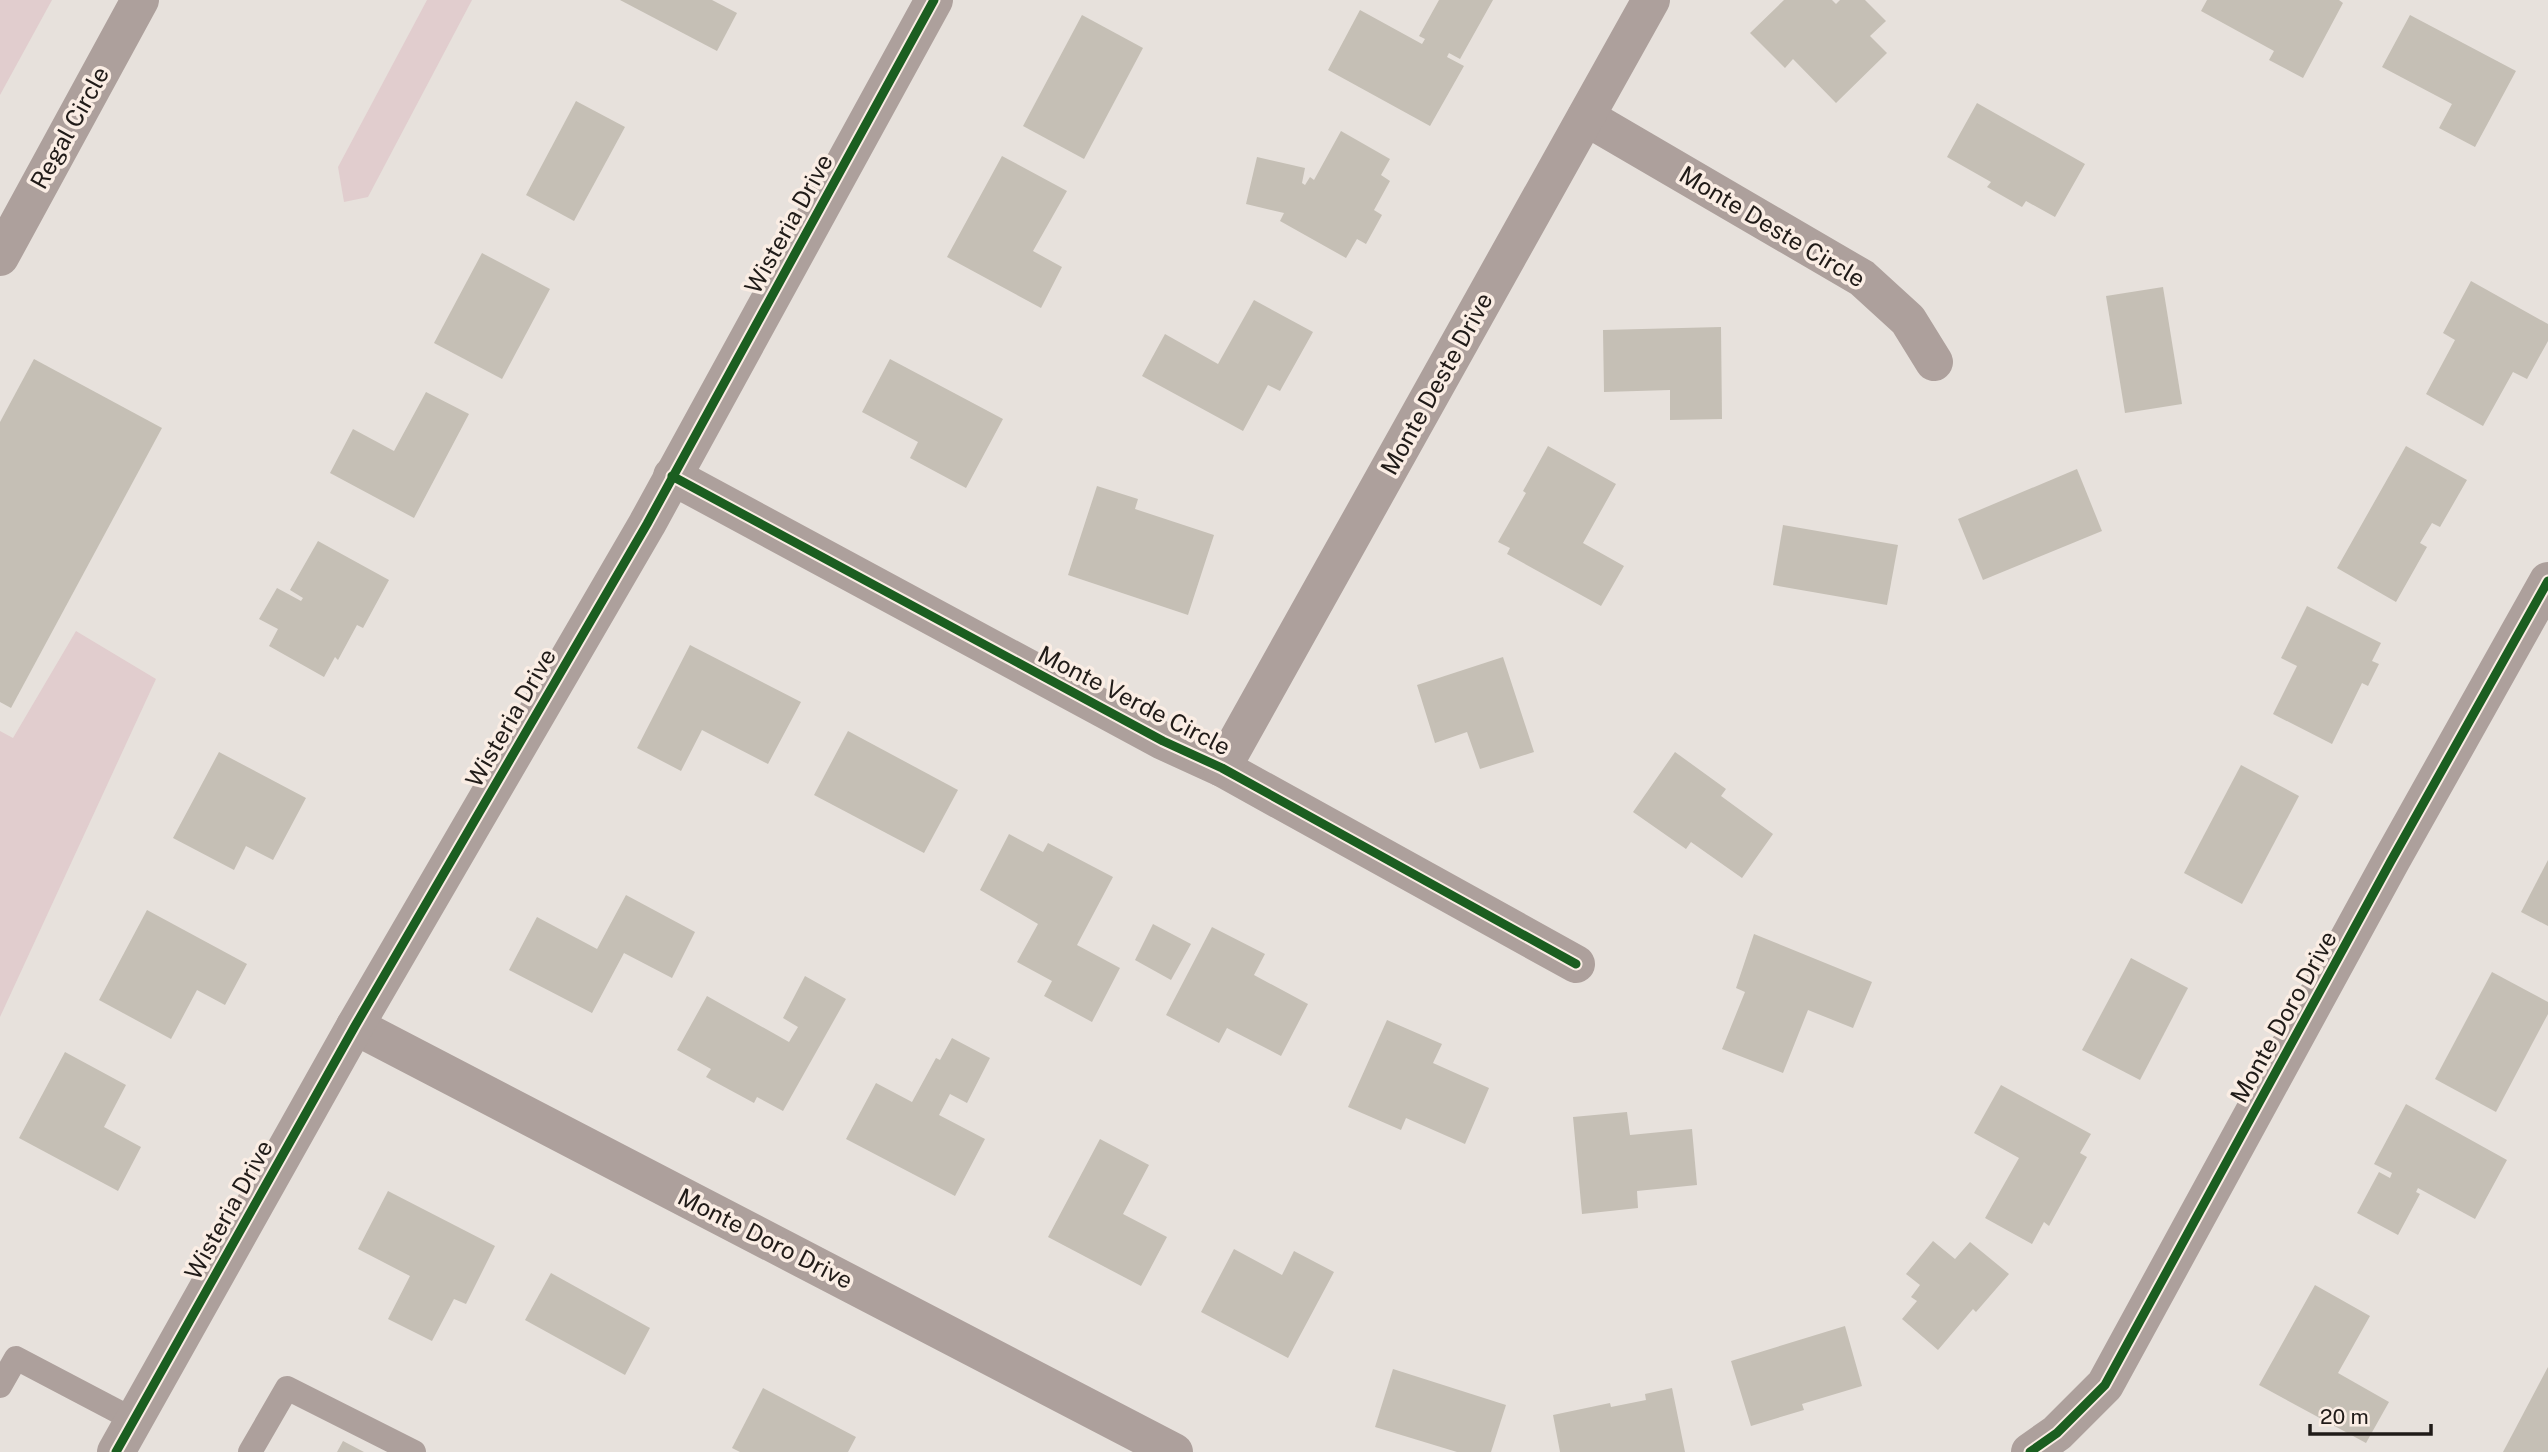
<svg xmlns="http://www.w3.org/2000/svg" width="2548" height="1452" viewBox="0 0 2548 1452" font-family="'Public Sans',sans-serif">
	<rect width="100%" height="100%" fill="#e7e1dc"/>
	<!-- green -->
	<g fill="#e1cdce">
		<path d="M0 0H52L0 95Z"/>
		<path d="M427 0H472L368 197 344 202 338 167Z"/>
		<path d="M76 631 156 679 0 1017V731L13 738Z"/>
	</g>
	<!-- building -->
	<g fill="#c5bfb5">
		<path d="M620 0H712L737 13 717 51Z"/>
		<path d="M1439 0H1493L1460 59 1449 53 1447 57 1464 66 1430 126 1328 70 1360 10 1422 44 1425 39 1419 36Z"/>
		<path d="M1784 0H1832L1836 4 1840 0H1865L1886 21 1870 36 1887 53 1836 103 1793 59 1785 68 1750 33Z"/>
		<path d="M2207 0H2339L2343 3 2303 78 2269 60 2274 51 2201 11Z"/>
		<path d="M1082 15 1143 48 1084 159 1023 126Z"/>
		<path d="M2410 15 2516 71 2475 147 2439 128 2452 104 2382 67Z"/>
		<path d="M576 101 625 127 574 221 526 195Z"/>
		<path d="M1977 103 2085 164 2055 217 2026 201 2022 207 1987 187 1991 182 1947 157Z"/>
		<path d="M1341 131 1390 159 1381 175 1390 181 1374 210 1382 215 1366 244 1357 239 1346 258 1280 221 1284 213 1246 204 1257 157 1305 168 1302 183 1305 185 1310 177 1314 180Z"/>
		<path d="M1002 156 1067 191 1033 251 1062 267 1041 308 947 257Z"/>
		<path d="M482 253 550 289 502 379 434 343Z"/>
		<path d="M2471 281 2548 324V341L2527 379 2513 372 2483 426 2426 394 2455 340 2443 333Z"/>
		<path d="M2163 287 2182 404 2125 413 2106 296Z"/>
		<path d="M1254 300 1313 332 1280 391 1268 385 1243 431 1142 376 1165 334 1218 364Z"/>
		<path d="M1721 327 1722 419 1670 420V390L1604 392 1603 330Z"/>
		<path d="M34 359 162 428 11 708 0 702V422Z"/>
		<path d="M890 359 1003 419 966 488 910 458 918 442 862 412Z"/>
		<path d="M426 392 469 414 414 518 330 473 353 429 394 451Z"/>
		<path d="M1548 446 1616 484 1583 543 1624 566 1601 606 1507 554 1510 548 1498 542 1526 493 1523 491Z"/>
		<path d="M2406 446 2467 480 2440 527 2432 523 2420 543 2427 547 2396 602 2337 568Z"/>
		<path d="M2077 469 2102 531 1983 580 1958 519Z"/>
		<path d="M1097 486 1138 499 1135 509 1214 535 1188 615 1068 575Z"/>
		<path d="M1783 525 1898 545 1887 605 1773 585Z"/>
		<path d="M318 541 389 580 363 628 357 625 338 660 335 657 324 677 269 646 278 629 259 619 277 588 301 601 303 598 290 590Z"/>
		<path d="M2307 606 2381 643 2372 661 2379 664 2368 686 2362 683 2332 744 2273 714 2297 666 2281 658Z"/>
		<path d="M690 645 801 702 768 764 702 730 681 771 637 748Z"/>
		<path d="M1503 657 1534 752 1480 769 1467 732 1435 743 1417 685Z"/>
		<path d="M848 731 958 790 924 853 814 795Z"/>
		<path d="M219 752 306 798 273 860 246 846 234 870 173 838Z"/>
		<path d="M1675 752 1726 789 1721 796 1773 834 1742 878 1691 842 1686 849 1633 812Z"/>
		<path d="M2241 765 2299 796 2242 904 2184 873Z"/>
		<path d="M1009 834 1043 852 1048 843 1113 877 1077 945 1120 968 1092 1022 1044 996 1052 981 1017 962 1038 924 980 890Z"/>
		<path d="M2548 860V926L2521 912Z"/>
		<path d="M626 895 695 932 672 978 624 953 592 1013 509 970 537 917 597 949Z"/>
		<path d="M147 910 247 964 225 1005 197 990 171 1039 99 1000Z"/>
		<path d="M1153 924 1191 944 1171 980 1135 960Z"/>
		<path d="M1212 927 1265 954 1254 975 1308 1004 1281 1056 1227 1028 1219 1043 1166 1015Z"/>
		<path d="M1754 934 1872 982 1853 1028 1808 1010 1783 1073 1722 1049 1745 992 1736 988Z"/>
		<path d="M2131 958 2188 988 2140 1080 2082 1050Z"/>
		<path d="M2492 972 2548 1002V1014L2496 1112 2435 1079Z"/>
		<path d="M805 976 846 999 783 1111 757 1097 754 1103 706 1077 711 1069 677 1050 707 996 789 1042 798 1027 783 1018Z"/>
		<path d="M1387 1020 1442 1044 1433 1063 1489 1088 1465 1144 1406 1118 1401 1130 1348 1107Z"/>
		<path d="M952 1038 990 1058 967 1103 950 1094 939 1115 985 1139 955 1196 846 1139 876 1083 912 1102 936 1058 940 1060Z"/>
		<path d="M65 1052 126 1085 104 1127 141 1147 118 1191 19 1138Z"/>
		<path d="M2001 1085 2091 1134 2080 1153 2087 1157 2049 1226 2044 1222 2032 1244 1985 1218 2019 1158 1974 1133Z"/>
		<path d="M2406 1104 2507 1160 2475 1219 2418 1188 2416 1192 2420 1194 2398 1235 2357 1213 2379 1172 2390 1178 2392 1173 2374 1164Z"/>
		<path d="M1627 1112 1630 1135 1692 1129 1697 1185 1637 1191 1638 1208 1582 1214 1573 1117Z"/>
		<path d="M1100 1139 1149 1165 1123 1214 1167 1237 1141 1286 1048 1237Z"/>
		<path d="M388 1191 495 1246 466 1304 454 1299 432 1341 388 1319 410 1276 358 1249Z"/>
		<path d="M1933 1241 1955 1259 1970 1242 2009 1274 1976 1312 1973 1309 1938 1350 1902 1319 1917 1301 1911 1297 1920 1285 1906 1274Z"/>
		<path d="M1234 1249 1282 1275 1294 1251 1334 1272 1288 1358 1201 1312Z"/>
		<path d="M551 1273 650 1328 625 1375 525 1320Z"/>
		<path d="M2315 1285 2370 1316 2338 1373 2389 1402 2366 1443 2259 1385Z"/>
		<path d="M1845 1326 1862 1386 1802 1404 1804 1410 1751 1426 1731 1361Z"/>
		<path d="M2548 1367V1452H2503Z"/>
		<path d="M1393 1369 1506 1405 1491 1452H1457L1375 1427Z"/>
		<path d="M763 1388 856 1437 848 1452H740L732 1448Z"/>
		<path d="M1672 1388 1685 1452H1560L1553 1415 1610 1403 1611 1407 1646 1400 1645 1394Z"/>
		<path d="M343 1441 364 1452H337Z"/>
	</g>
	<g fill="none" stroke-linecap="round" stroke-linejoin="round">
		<!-- service -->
		<g stroke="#ada09c" stroke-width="24">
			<path d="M0 1386 16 1358 134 1420"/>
			<path d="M250 1452 287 1388 414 1452"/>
		</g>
		<!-- minor -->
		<g stroke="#ada09c" stroke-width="38">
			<path d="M1586 117 1862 278 1908 320 1934 362"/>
			<path d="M0 257 140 0"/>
			<path d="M672 476 1163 741 1222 768 1576 964"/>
			<path d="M1222 768 1651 0"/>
			<path d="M355 1026 1174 1452"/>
			<path d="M116 1452 355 1026 647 524 934 0"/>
			<path d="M2030 1452 2057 1433 2105 1385 2391 861 2548 581"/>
		</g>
		<!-- cycleway casing -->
		<g stroke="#faede4" stroke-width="13">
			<g id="cycleway">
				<path d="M672 476 1163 741 1222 768 1576 964"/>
				<path d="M116 1452 355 1026 647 524 934 0"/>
				<path d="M2030 1452 2057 1433 2105 1385 2391 861 2548 581"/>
			</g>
		</g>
		<!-- cycleway -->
		<use href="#cycleway" stroke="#1b5e20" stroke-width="9"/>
	</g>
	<g text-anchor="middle" stroke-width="7" stroke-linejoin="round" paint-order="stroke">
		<!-- street labels -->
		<g font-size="24" fill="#201b18" stroke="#faede4">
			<text transform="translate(70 128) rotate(-61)" y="8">Regal Circle</text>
			<text transform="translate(789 224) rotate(-61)" y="8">Wisteria Drive</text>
			<text transform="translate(1772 227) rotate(31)" y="8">Monte Deste Circle</text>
			<text transform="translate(1437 384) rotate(-61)" y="8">Monte Deste Drive</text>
			<text transform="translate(1134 701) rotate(27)" y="8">Monte Verde Circle</text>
			<text transform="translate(511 718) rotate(-60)" y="8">Wisteria Drive</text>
			<text transform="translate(2284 1017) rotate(-61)" y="8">Monte Doro Drive</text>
			<text transform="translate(229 1210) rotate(-61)" y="8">Wisteria Drive</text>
			<text transform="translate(765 1239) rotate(27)" y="8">Monte Doro Drive</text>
		</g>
	</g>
	<!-- scale -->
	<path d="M2310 1424v10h121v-10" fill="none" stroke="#201b18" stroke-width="3.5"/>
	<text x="2320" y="1424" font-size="21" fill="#201b18" stroke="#faede4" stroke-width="5" paint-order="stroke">20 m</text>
</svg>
